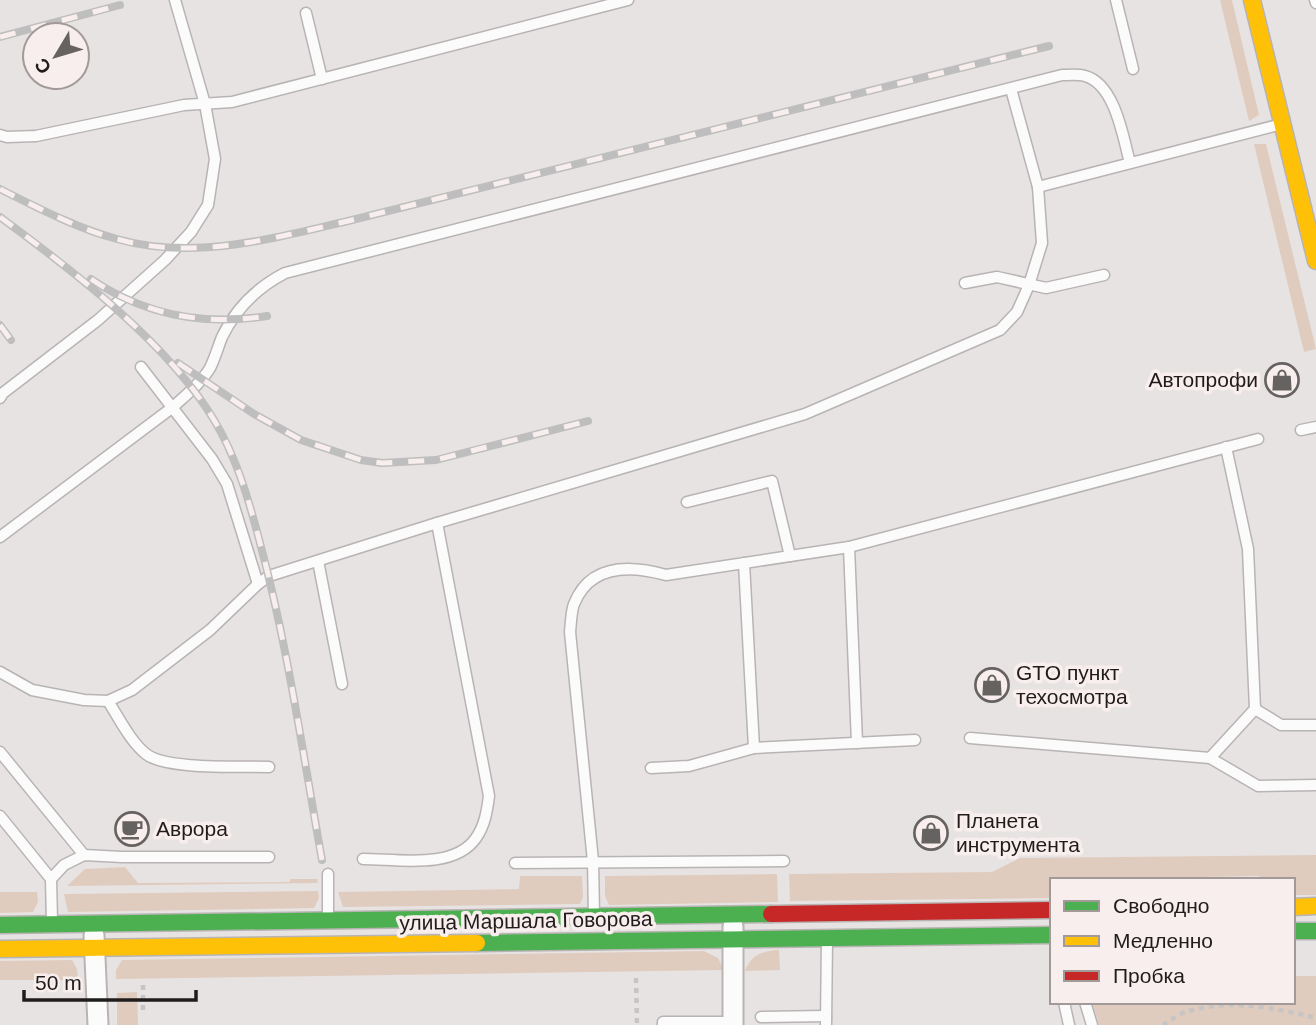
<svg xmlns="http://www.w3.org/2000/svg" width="1316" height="1025" viewBox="0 0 1316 1025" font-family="Helvetica,sans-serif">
	<rect width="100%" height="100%" fill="#e8e3e3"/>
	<!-- green -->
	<g fill="#dfccbe">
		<path d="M1220 0H1232L1259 115 1249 121Z"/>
		<path d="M1254 144H1266L1316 349 1304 352Z"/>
		<path d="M1316 855V895H1293V880H1261L1259 876 1145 878 1143 880H1052V898L790 901 789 874 992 872 1020 858Z"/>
		<path d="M125 867 138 883 290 882V879H317L318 883 67 886 85 869Z"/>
		<path d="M777 874 778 902 609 905 605 896V876Z"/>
		<path d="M520 876H582L583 897 580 904 343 907 338 892 519 889Z"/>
		<path d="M318 891 319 898 314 908 68 912 64 894Z"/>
		<path d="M0 892H37L38 902 33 912 0 913Z"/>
		<path d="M779 950 780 970 745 971C751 954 763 951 779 950Z"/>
		<path d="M704 951 718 958 724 970 116 979V970L122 960Z"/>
		<path d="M72 960 77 969 78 980H0V961Z"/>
		<path d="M1293 976H1316V1025H1099L1092 1002H1293Z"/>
		<path d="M137 992 138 1025H117V993Z"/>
	</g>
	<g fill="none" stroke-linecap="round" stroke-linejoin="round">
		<!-- lane casing -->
		<g stroke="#b8b4b3" stroke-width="13">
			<g id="lane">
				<path d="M1116 0 1133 69"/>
				<path d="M1315 0 1316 3"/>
				<path d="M306 13 322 79"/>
				<path d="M1011 89 1038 187"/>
				<path d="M0 135 7 137 36 136 184 105 232 102 628 0"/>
				<path d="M965 283 997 277 1046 288 1104 275"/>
				<path d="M141 367 212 459 227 484 258 584"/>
				<path d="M0 398 3 393 98 320 165 260 191 232 208 205 215 159 205 104 175 0"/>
				<path d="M1301 430 1316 427"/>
				<path d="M687 502 772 481 790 556"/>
				<path d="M0 537 173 407C186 395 201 383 210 368 215 358 218 347 222 337 236 308 256 288 285 273L1062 75C1069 75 1078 74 1085 76 1115 84 1123 137 1130 163"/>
				<path d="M849 547 857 743"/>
				<path d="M318 561 342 684"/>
				<path d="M744 563 754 748"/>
				<path d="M0 672 32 690 84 700 108 701 132 690 210 630 258 584 269 576 437 523 805 414 1000 330 1017 312 1029 285 1042 243 1038 187 1282 124"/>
				<path d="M108 701C119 718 130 741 146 754 166 770 241 766 269 767"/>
				<path d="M1255 709 1281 725H1316"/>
				<path d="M970 738 1210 758 1255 709 1248 549 1226 447"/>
				<path d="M0 752 84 855"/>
				<path d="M1210 758 1258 786 1316 785"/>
				<path d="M651 768 689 766 754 748 915 740"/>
				<path d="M0 816 51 879"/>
				<path d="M363 859C397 859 454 870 476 838 485 825 487 811 489 796L437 523"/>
				<path d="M515 863 784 861"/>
				<path d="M328 874V919"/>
				<path d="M594 915 593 861 570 632C571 623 571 612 574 604 590 564 630 565 666 575L849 547 1258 439"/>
				<path d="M52 922 51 879 64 865 84 855 122 857H269"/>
				<path d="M1064 1002 1069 1025"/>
				<path d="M1085 1002 1092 1025"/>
				<path d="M761 1017 826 1016"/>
				<path d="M663 1025V1022H733"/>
				<path d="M826 1025 827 938"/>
			</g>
		</g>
		<!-- street casing -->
		<g stroke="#b8b4b3" stroke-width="23">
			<g id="street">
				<path d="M733 926V1025"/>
				<path d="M94 935 98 1025"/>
			</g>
		</g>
		<!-- fast casing -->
		<g stroke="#b8b4b3" stroke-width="19">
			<g id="fast">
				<path d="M0 925 771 914"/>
				<path d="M1293 931H1316"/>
				<path d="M477 943 1052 935"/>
			</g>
		</g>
		<!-- slow casing -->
		<g stroke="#b8b4b3" stroke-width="19">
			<g id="slow">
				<path d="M1252 0 1316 261"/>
				<path d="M1293 907 1316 906"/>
				<path d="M0 949 477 943"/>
			</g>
		</g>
		<!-- jam casing -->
		<g stroke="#b8b4b3" stroke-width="19">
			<path id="jam" d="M771 914 1052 910"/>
		</g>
		<!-- path -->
		<g stroke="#c6c4c4" stroke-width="4.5" stroke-dasharray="5 5" stroke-linecap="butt">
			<path d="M636 978 637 1025"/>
			<path d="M143 985V1012"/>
			<path d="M1163 1025C1170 1021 1178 1014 1186 1012 1228 998 1276 1008 1316 1018"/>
		</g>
		<!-- lane -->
		<use href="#lane" stroke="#fcfbfb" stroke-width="10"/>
		<!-- street -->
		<use href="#street" stroke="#fcfbfb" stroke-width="19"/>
		<!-- fast -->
		<use href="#fast" stroke="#4caf50" stroke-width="16"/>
		<!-- slow -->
		<use href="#slow" stroke="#ffc107" stroke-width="16"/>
		<!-- jam -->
		<use href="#jam" stroke="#c62828" stroke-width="16"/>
		<!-- rail casing -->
		<g stroke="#bfbebe" stroke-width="8">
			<g id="rail">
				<path d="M0 37 120 5"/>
				<path d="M0 189C38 208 76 228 117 239 194 261 274 238 348 221L1049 46"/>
				<path d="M0 217C72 270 168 343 214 420 237 458 249 501 260 543 288 647 303 755 322 860"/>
				<path d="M91 279C144 315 204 326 267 316"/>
				<path d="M0 325 11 340"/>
				<path d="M178 363 254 414 301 440 361 460 382 463 436 460 588 421"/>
			</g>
		</g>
		<!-- rail -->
		<use href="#rail" stroke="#f8eeed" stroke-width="5" stroke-dasharray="16" stroke-linecap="butt"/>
	</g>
	<!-- icons -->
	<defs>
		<g id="shop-ring" transform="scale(1.75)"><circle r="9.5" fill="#f8eeed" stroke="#666262" stroke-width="1.5"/><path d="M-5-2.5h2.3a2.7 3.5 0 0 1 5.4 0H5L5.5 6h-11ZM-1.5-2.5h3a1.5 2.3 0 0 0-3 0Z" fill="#666262"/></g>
		<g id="cafe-ring" transform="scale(1.75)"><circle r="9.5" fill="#f8eeed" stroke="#666262" stroke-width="1.5"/><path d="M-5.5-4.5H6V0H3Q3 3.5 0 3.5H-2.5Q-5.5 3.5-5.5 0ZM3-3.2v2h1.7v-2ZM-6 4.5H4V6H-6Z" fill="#666262"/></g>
	</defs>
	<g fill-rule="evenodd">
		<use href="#shop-ring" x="1282" y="380"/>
		<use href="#shop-ring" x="992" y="685"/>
		<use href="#cafe-ring" x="132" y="829"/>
		<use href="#shop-ring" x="931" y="833"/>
	</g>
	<g text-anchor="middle" stroke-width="7" stroke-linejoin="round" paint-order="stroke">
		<!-- poi labels -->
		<g font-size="21" fill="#201c1c" stroke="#f8eeed" text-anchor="start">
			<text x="1258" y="387" text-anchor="end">Автопрофи</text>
			<text x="1016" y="680">GTO пункт<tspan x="1016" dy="24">техосмотра</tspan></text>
			<text x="956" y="828">Планета<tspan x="956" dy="24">инструмента</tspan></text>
			<text x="156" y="836">Аврора</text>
		</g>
		<!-- street labels -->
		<g font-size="21" fill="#201c1c" stroke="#f8eeed">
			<text transform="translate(526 921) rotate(-1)" y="7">улица Маршала Говорова</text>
		</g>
	</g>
	<!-- legend -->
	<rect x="1050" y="878" width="245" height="126" fill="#f8eeed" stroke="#a29a99" stroke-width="2"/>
	<rect x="1064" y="901" width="35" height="10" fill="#4caf50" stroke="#a29a99" stroke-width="2"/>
	<text x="1113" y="913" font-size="21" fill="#201c1c">Свободно</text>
	<rect x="1064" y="936" width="35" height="10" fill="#ffc107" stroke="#a29a99" stroke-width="2"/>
	<text x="1113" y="948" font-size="21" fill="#201c1c">Медленно</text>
	<rect x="1064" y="971" width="35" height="10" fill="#c62828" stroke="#a29a99" stroke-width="2"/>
	<text x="1113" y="983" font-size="21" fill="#201c1c">Пробка</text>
	<!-- north arrow -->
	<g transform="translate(56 56) rotate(232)"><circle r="33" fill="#f8eeed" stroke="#a29a99" stroke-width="2"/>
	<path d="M0-5L12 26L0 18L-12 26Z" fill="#666262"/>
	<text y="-10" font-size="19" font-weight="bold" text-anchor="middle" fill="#201c1c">С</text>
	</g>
	<!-- scale -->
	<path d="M24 990v10h172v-10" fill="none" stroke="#201c1c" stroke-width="3.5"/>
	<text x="35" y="990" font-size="21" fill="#201c1c" stroke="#f8eeed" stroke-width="5" paint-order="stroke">50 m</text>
</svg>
